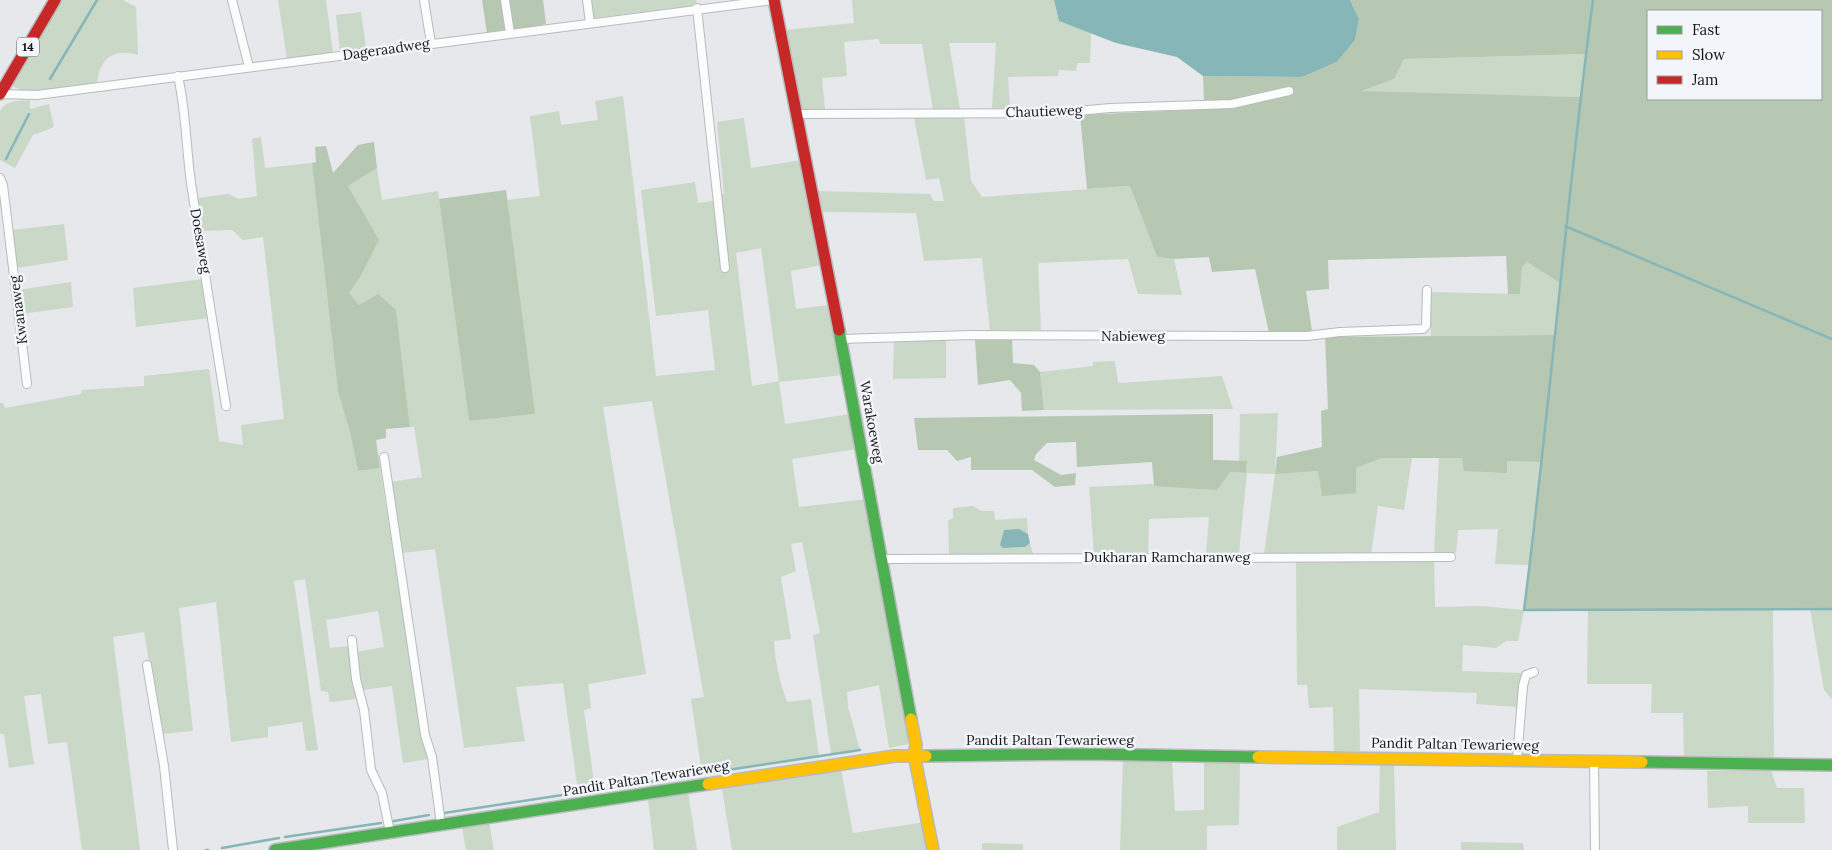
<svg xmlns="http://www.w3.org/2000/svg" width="1832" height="850" viewBox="0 0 1832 850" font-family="Lora,serif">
	<rect width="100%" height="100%" fill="#e6e8eb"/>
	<!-- green -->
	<g fill="#cad8c8" fill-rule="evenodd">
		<path d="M62 0H123L136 7 138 55C113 48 100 58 97 83 77 86 25 100 11 84Z"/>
		<path d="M278 0H326L333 53 287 59Z"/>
		<path d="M591 0H696L697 5 594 18Z"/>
		<path d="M852 0H1054L1059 21 1091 33 1090 63H1077L1076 71 1059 70 1058 76 1008 77 1010 108H992L996 43H949L960 109 933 110 922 44H880L879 39 844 42 847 76 822 78 825 110H801L785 30 854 23Z"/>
		<path d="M361 12 366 48 340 52 336 15Z"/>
		<path d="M1586 54 1580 97 1360 92 1394 79 1404 59Z"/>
		<path d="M623 96 656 376 715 370 708 310 656 316 641 190 695 182 698 203 713 201V195L724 194 717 122 744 118 751 168 802 160 822 265 791 271 796 309 829 305 843 375 779 382 785 424 850 414 857 449 792 459 799 507 867 499 911 738 908 744 889 748 879 685 847 692 848 707 860 750 831 754 813 635 820 633 802 542 791 544 796 571 781 577 791 639 774 641C775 663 780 682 787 702L811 699 819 756 702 774 691 699 704 697 652 401 603 407 646 674 588 684 591 708 584 710 595 790 578 792 563 683 516 687 525 741 464 748 435 549 403 553 391 482 422 477 414 427H410L396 310 359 305 349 293 359 279 348 186 377 168 382 200 438 191 469 421 534 414 507 200 540 196 530 116 559 111 561 125 598 120 595 101ZM761 248 779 381 752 386 736 253Z"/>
		<path d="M30 100V109L49 104 54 127 33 135 15 168 0 160V111C6 100 19 101 30 100Z"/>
		<path d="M964 116 971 181 982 197 1130 186 1157 257 1174 259 1182 295 1138 294 1128 259 1038 263 1041 330H990L982 258 924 261 916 213 823 212 818 191 930 194 934 201H944L939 178 926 180 914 118Z"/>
		<path d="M261 137 265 168 312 163 338 392 350 432 358 471 380 468 422 736 429 759 403 763 392 686 363 690 356 652 384 647 378 611 326 620 330 648 350 646 356 699 330 702 328 692 321 691 305 579 294 581 318 750 306 751 302 722 268 727V737L231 742 216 602 179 608 193 731 161 734 144 632 113 637 140 850H82L67 742 48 744 41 694 24 696 34 764 9 768 4 734H0V403H3L5 408 81 394 82 390 144 386V376L209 369 219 441 243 445 241 425 284 419 263 237 243 240 232 230 202 231 198 198 228 194 239 199 257 196 252 139Z"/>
		<path d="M64 224 68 260 16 268 13 230Z"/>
		<path d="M1527 262 1560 283 1555 335 1431 336V292L1520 294 1522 268Z"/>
		<path d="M204 279 209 318 136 327 133 288Z"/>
		<path d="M71 282 73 307 21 314 18 290Z"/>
		<path d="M946 339V378L893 379 894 340Z"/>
		<path d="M1115 361 1118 383 1222 376 1233 409 1044 410 1040 372 1093 366V362Z"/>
		<path d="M1278 413 1275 473 1319 471 1356 493V468L1382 458H1412L1404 510 1378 506 1371 555H1264L1275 474 1247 473 1239 553H1206L1209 517 1149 519 1148 553H1094L1089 487 1153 484 1154 486 1230 472 1246 473 1247 461H1239L1240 414Z"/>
		<path d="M1439 458H1462L1507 473V461L1542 462 1530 565 1495 564 1498 529 1458 530 1456 553H1434Z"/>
		<path d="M973 506 982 511H994L995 520 1027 518 1028 534 1019 529 1003 548 1025 547 1030 543 1033 554 949 555 948 520 953 519V508Z"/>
		<path d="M1434 560 1435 607 1481 606 1524 610 1518 641H1506L1496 648 1463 645 1462 671 1522 673 1517 707 1476 704 1477 693 1359 689 1360 751H1334L1333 707 1309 708 1307 685H1297L1296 562Z"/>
		<path d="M1773 609 1774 761 1684 759 1683 713H1651L1652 684H1587L1588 610Z"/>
		<path d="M1810 609H1832V699L1824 690Z"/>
		<path d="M1123 760H1172L1175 811 1204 810V761H1240L1239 825 1207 826V850H1120Z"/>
		<path d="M1394 764 1396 850H1337V827L1379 812 1380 765Z"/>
		<path d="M841 770 853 833 925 822 930 850H732L722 789Z"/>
		<path d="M1771 770 1777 788H1804L1805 823H1748V806L1708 808 1707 771Z"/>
		<path d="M688 792 697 850H654L648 799Z"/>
		<path d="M489 822 494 850H466L462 826Z"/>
		<path d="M1461 842 1523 843 1524 850H1461Z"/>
		<path d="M982 843 1023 844V850H982Z"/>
	</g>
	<!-- forest -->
	<g fill="#b6c8b2" fill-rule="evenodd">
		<path d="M482 0H501L505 30 487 33Z"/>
		<path d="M508 0H543L546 24 513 30Z"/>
		<path d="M1350 0H1832V609L1524 610 1542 462 1507 461V473L1464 471 1462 458H1382L1356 468V493L1322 496 1318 471 1275 474 1277 457 1322 447 1321 411 1328 409 1325 337 1555 335 1560 283 1527 262 1522 268 1520 294H1508L1506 256 1328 260 1329 289 1306 291 1312 331 1269 333 1255 269 1212 272 1209 257 1174 259 1157 257 1130 186 1087 189 1080 115 1232 108 1292 93 1231 102 1204 101 1203 76 1302 77 1337 62 1355 40 1359 19ZM1648 11H1821V99H1648ZM1586 54 1580 97 1362 91 1394 79 1404 59Z"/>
		<path d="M374 142 377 168 348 186 379 240 359 279 349 293 359 305 378 294 396 310 410 427 386 429V438L376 440 380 468 358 471 350 432 338 392 312 163 316 162 315 147 326 146 333 173 358 145Z"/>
		<path d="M506 190 535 414 469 421 439 199Z"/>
		<path d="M1012 339 1013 363 1034 365 1040 372 1044 410 1022 411 1021 393 1010 380 978 385 975 340Z"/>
		<path d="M1213 414V460L1247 461 1246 473 1230 472 1217 490 1154 486 1152 462 1077 467 1076 442 1047 443 1036 454 1034 460 1061 475 1076 473 1075 485 1055 487 1032 470H971V457L957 461 947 450H918L914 418Z"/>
	</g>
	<!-- water -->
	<g fill="#87b6b9">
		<path d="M1054 0H1350L1359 19 1355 40 1337 62 1302 77 1203 76 1177 57 1116 43 1059 21Z"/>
		<path d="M1019 529 1028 534 1030 543 1025 547 1003 548 1000 545 1004 530Z"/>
	</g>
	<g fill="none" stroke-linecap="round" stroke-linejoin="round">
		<!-- stream -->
		<g stroke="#87b6b9" stroke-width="2.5">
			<path d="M1593 0C1566 203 1550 407 1524 610L1832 609"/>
			<path d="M50 79 97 0"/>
			<path d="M6 159 29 114"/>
			<path d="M1565 226 1832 339"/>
			<path d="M444 813 860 750"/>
			<path d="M394 821 429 815"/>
			<path d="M285 837 381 823"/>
			<path d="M222 848 279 838"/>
			<path d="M206 850H208"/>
		</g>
		<!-- street casing -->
		<g stroke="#b8babc" stroke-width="10">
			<g id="street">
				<path d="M232 0 249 67"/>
				<path d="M424 0 431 43"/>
				<path d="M505 0 510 33"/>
				<path d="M587 0 590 23"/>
				<path d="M697 8 725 268"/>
				<path d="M178 76C186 111 186 147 191 183 202 257 214 332 226 406"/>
				<path d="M0 94 37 95 773 0"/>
				<path d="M797 114 1055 113 1110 108 1232 104 1289 91"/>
				<path d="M0 178 3 185 27 384"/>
				<path d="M841 339 972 335 1307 336 1340 332 1423 329 1426 326 1427 290"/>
				<path d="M384 457 425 735 432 757 441 824"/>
				<path d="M883 559 1451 557"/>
				<path d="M352 640 356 679 364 710 371 770 382 793 390 832"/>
				<path d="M147 665 164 766 173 850"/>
				<path d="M1517 760 1523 686 1526 675 1534 672"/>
				<path d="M1594 761 1595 850"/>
			</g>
		</g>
		<!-- fast casing -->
		<g stroke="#b8babc" stroke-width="14">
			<g id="fast">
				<path d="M839 330 911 719"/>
				<path d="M926 756 1085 754 1258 757"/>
				<path d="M1642 762 1832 765"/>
				<path d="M275 850 708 784"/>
			</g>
		</g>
		<!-- slow casing -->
		<g stroke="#b8babc" stroke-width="14">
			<g id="slow">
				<path d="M911 719 916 745 914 754 933 850"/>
				<path d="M1258 757 1642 762"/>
				<path d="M708 784 895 756H926"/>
			</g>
		</g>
		<!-- jam casing -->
		<g stroke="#b8babc" stroke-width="14">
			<g id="jam">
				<path d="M774 0 839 330"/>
				<path d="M0 94 55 0"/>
			</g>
		</g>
		<!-- street -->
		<use href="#street" stroke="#fbfcfc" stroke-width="8"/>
		<!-- fast -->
		<use href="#fast" stroke="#4caf50" stroke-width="11"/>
		<!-- slow -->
		<use href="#slow" stroke="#ffc107" stroke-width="11"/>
		<!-- jam -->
		<use href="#jam" stroke="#c62828" stroke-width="11"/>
	</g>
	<g text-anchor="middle" stroke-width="5" stroke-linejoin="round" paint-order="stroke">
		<!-- shield labels -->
		<rect fill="#f2f5f9" stroke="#57595b" stroke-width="1" x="17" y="37.5" width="22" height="19" rx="4"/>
		<g font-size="12" font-weight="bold" fill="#151617">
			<text x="28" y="51">14</text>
		</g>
		<!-- street labels -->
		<g font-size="14" fill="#151617" stroke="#f2f5f9">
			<text transform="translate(386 49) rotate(-8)" y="5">Dageraadweg</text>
			<text transform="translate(1044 111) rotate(-2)" y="5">Chautieweg</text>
			<text transform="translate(201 241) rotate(80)" y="5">Doesaweg</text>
			<text transform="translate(18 310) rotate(-97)" y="5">Kwanaweg</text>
			<text x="1133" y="341">Nabieweg</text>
			<text transform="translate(872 422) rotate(80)" y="5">Warakoeweg</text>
			<text x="1167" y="562">Dukharan Ramcharanweg</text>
			<text x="1050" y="745">Pandit Paltan Tewarieweg</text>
			<text transform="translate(1455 744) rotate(1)" y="5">Pandit Paltan Tewarieweg</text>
			<text transform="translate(646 778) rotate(-9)" y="5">Pandit Paltan Tewarieweg</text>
		</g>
	</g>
	<!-- legend -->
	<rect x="1647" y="10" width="175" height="90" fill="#f2f5f9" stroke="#9a9c9f"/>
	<rect x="1657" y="26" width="25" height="8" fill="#4caf50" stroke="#9a9c9f"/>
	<text x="1692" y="35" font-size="15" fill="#151617">Fast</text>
	<rect x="1657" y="51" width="25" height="8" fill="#ffc107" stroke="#9a9c9f"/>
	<text x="1692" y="60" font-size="15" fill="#151617">Slow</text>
	<rect x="1657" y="76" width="25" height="8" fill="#c62828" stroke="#9a9c9f"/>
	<text x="1692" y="85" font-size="15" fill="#151617">Jam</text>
</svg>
